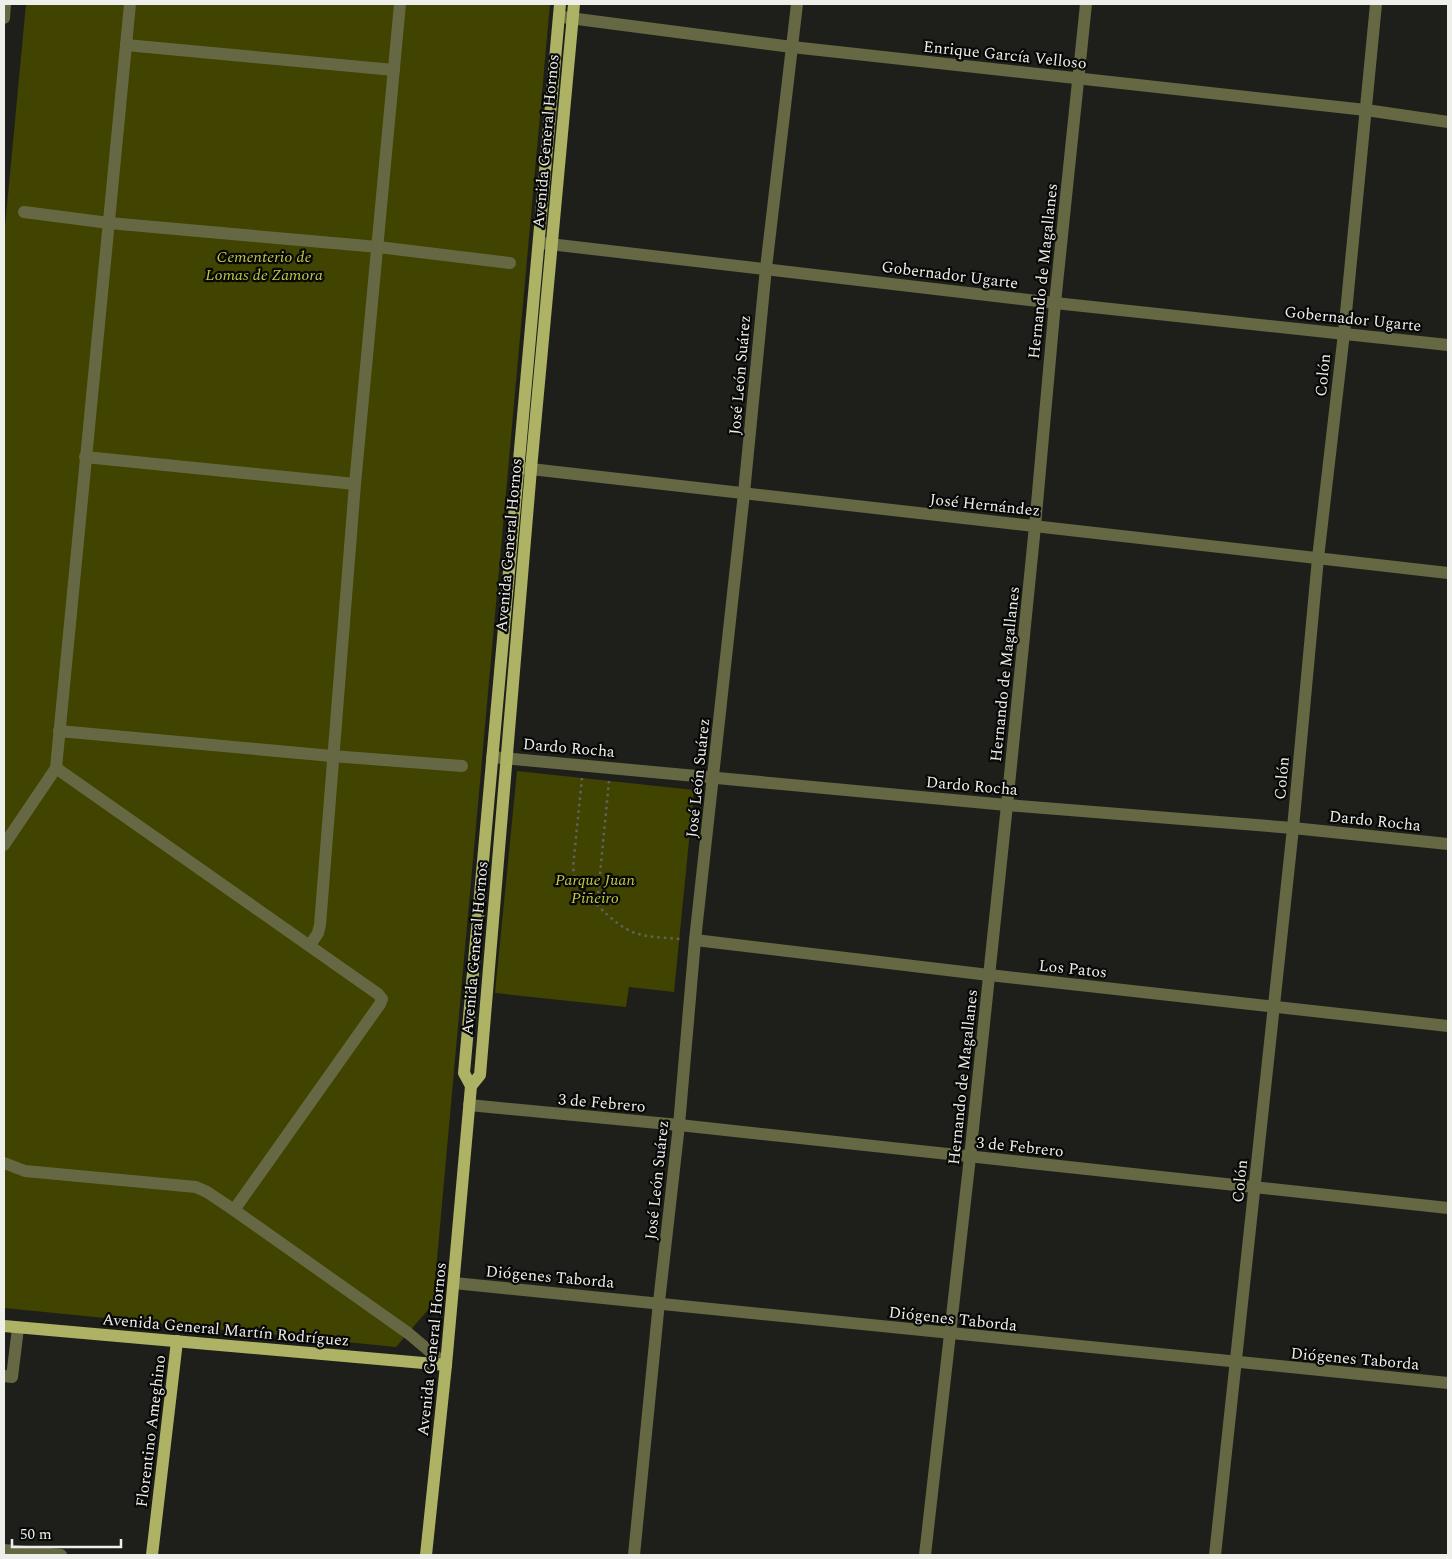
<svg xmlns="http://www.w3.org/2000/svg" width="1452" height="1559" viewBox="0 0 1452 1559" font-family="Spectral,serif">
	<rect width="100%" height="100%" fill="#1e1f1a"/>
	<!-- green -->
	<g fill="#414300">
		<path d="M26 4H550L433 1304 396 1347 4 1308V237Z"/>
		<path d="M517 771 694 790 674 992 629 987 626 1007 495 993Z"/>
	</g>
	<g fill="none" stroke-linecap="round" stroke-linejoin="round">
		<!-- path -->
		<g stroke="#61625d" stroke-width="2.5" stroke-dasharray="2.5 4" stroke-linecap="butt">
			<path d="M582 778 573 867C575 884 585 894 597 905"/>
			<path d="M609 781 597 905C630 937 637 936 681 939"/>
		</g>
		<!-- minor -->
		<g stroke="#656843" stroke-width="12">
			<path d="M562 17 792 47 1366 110 1448 122"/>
			<path d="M4 18 5 4"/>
			<path d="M126 45 394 70"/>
			<path d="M24 212 109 223 378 247 510 263"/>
			<path d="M541 243 1055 303 1448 345"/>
			<path d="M85 457 355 484"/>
			<path d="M522 468 1448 573"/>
			<path d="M59 731 332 756 462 766"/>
			<path d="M492 757 1007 805 1293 828 1448 844"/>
			<path d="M56 768 378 994 382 999 380 1004 234 1210"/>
			<path d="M4 845 56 768 130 4"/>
			<path d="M695 940 989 975 1448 1026"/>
			<path d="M310 945 318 933 320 925 355 484 400 4"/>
			<path d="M469 1105 679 1125 1448 1208"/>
			<path d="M4 1163 25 1171 196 1187 207 1192 234 1210 408 1333 446 1365"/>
			<path d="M454 1283C785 1314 1116 1352 1448 1383"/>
			<path d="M4 1376 12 1377 18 1328"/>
			<path d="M4 1550 61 1555"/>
			<path d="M634 1555 659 1302 679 1125 695 940 744 493 766 268 797 4"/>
			<path d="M925 1555 970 1157 1007 805 1035 526 1055 303 1086 4"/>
			<path d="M1215 1555 1293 828 1318 558 1344 333 1376 4"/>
		</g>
		<!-- major -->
		<g stroke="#aeb264" stroke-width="12">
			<path d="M471 1086 464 1073 560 4"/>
			<path d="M4 1326 446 1365"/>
			<path d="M152 1555 177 1341"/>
			<path d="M426 1555 446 1365 471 1086 480 1075 531 469 574 4"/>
		</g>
	</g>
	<g text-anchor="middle" stroke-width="4.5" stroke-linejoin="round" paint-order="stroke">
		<!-- street labels -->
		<g font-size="16" fill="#eeeeea" stroke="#080907">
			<text transform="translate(1005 54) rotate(6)" y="6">Enrique García Velloso</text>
			<text transform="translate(545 141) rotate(-85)" y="6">Avenida General Hornos</text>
			<text transform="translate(1042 271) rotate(-84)" y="6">Hernando de Magallanes</text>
			<text transform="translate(950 274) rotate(7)" y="6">Gobernador Ugarte</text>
			<text transform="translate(1353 318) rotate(6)" y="6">Gobernador Ugarte</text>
			<text transform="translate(739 375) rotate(-85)" y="6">José León Suárez</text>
			<text transform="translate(1322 375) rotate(-84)" y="6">Colón</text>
			<text transform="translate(985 504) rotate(6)" y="6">José Hernández</text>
			<text transform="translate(508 545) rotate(-85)" y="6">Avenida General Hornos</text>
			<text transform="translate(1004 674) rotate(-84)" y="6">Hernando de Magallanes</text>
			<text transform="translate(569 747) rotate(5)" y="6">Dardo Rocha</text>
			<text transform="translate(697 778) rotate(-84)" y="6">José León Suárez</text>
			<text transform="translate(1281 778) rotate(-85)" y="6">Colón</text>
			<text transform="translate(972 785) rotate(5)" y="6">Dardo Rocha</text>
			<text transform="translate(1375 820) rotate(6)" y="6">Dardo Rocha</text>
			<text transform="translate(474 948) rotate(-85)" y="6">Avenida General Hornos</text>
			<text transform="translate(1073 968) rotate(6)" y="6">Los Patos</text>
			<text transform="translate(962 1077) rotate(-84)" y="6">Hernando de Magallanes</text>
			<text transform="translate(602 1102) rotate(5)" y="6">3 de Febrero</text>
			<text transform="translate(1020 1146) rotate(6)" y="6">3 de Febrero</text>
			<text transform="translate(656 1180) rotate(-84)" y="6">José León Suárez</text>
			<text transform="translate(1239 1181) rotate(-84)" y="6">Colón</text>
			<text transform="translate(550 1276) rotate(5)" y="6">Diógenes Taborda</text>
			<text transform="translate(953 1318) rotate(6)" y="6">Diógenes Taborda</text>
			<text transform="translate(226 1329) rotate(5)" y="6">Avenida General Martín Rodríguez</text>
			<text transform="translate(431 1349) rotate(-84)" y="6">Avenida General Hornos</text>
			<text transform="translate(1355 1358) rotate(5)" y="6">Diógenes Taborda</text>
			<text transform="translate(150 1431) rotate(-83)" y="6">Florentino Ameghino</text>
		</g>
		<!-- park labels -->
		<g font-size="16" font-style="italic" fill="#c1c744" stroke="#080907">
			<text x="264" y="262">Cementerio de<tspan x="264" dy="18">Lomas de Zamora</tspan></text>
			<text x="595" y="885">Parque Juan<tspan x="595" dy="18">Piñeiro</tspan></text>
		</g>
	</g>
	<!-- border -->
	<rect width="1452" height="1559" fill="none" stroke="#eeeeea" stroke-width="10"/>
	<!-- scale -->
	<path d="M12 1539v8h109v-8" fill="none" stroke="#eeeeea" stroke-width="2.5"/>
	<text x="20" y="1539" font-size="15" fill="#eeeeea" stroke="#080907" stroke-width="4" paint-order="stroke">50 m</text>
</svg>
